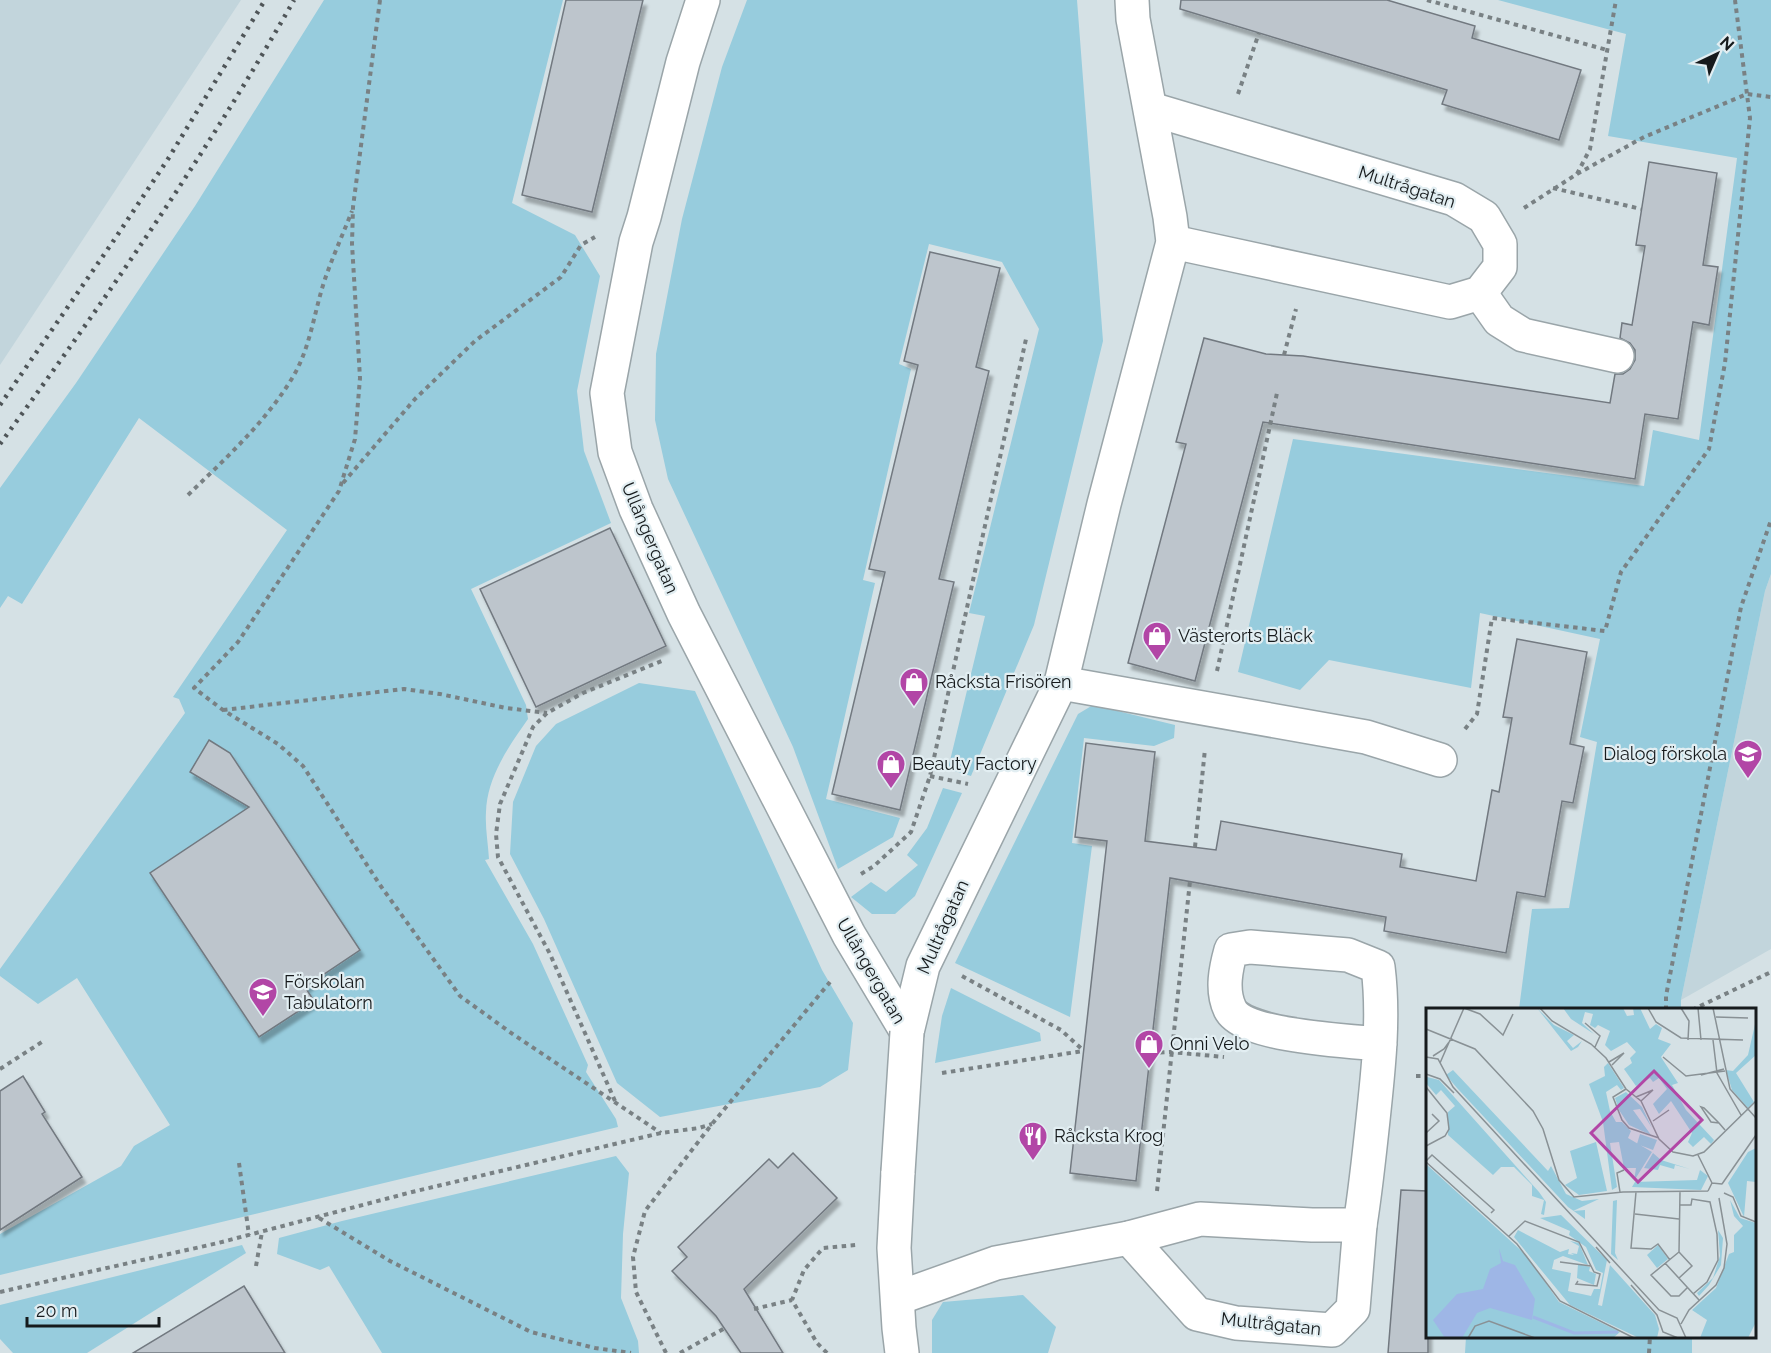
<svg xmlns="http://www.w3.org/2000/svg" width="1771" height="1353" viewBox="0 0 1771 1353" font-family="Raleway,sans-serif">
	<defs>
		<filter id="shadow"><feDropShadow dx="3.5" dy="6" stdDeviation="1.5" flood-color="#0004"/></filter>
	</defs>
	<rect width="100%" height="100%" fill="#d5e1e5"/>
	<!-- built -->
	<g fill="#c2d5dc">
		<path d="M0 0H241L0 365Z"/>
		<path d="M1771 574V949L1681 1000 1765 591Z"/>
	</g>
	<!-- green -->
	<g fill="#97ccdd">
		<path d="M324 0H563L512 203 575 235 600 276 577 391 584 451 611 523 471 589 526 705 528 719C509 746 487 777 486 812 485 827 488 843 489 859L485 860 533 944 588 1065 586 1072 616 1119 618 1127 0 1275V1234L121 1166 134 1146 170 1125 77 978 38 1004 0 976V969L185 713 179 699 173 697 287 530 139 418 22 604 8 596 0 608V488L76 383 195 206Z"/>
		<path d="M747 0H1077L1103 341 1034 625 971 776 948 769 985 616 969 613 1039 329 1002 262 929 244 899 364 911 369 863 580 875 583 826 799 900 818 893 837 838 869 793 747 668 479 655 420 656 354 682 219 722 67Z"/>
		<path d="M1498 0H1771V574L1765 591 1681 1000V1009H1519L1532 909 1569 908 1597 742 1580 737 1600 639 1480 613 1471 688 1329 660 1300 690 1238 672 1293 439 1644 486 1653 430 1699 440 1737 158 1608 136 1626 34Z"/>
		<path d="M639 683 695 691 822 970 853 1023 848 1070 820 1087 660 1117 617 1083 544 919 510 854 513 802 536 746 556 724Z"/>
		<path d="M1093 705 1175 725 1174 738 1154 746 1084 738 1072 843 1092 846 1070 1017 955 963 1078 714Z"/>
		<path d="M943 788 962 793 915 896 895 914H872L851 897 871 882 886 892 918 865 907 855 927 828Z"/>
		<path d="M951 988 1040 1033 1041 1041 935 1063 942 1016Z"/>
		<path d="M616 1156 629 1173 623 1234 621 1298 638 1341 639 1353H382L329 1266 320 1270 277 1254 279 1238 342 1221Z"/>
		<path d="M242 1245 246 1253 87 1353H13L0 1339V1305Z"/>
		<path d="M1023 1295 1056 1327 1048 1353H932V1320L943 1302Z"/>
		<path d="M1466 1337H1692V1353H1465Z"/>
	</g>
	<!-- building -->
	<g fill="#bdc5cc" stroke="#727980" stroke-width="1.5" filter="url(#shadow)">
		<path d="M566 0H643L592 212 522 195Z"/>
		<path d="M1181 0H1387L1475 26 1472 38 1581 70 1559 140 1442 104 1447 90 1180 9Z"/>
		<path d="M1649 162 1717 173 1703 265 1718 267 1709 325 1693 322 1678 419 1645 414 1635 479 1263 422 1195 681 1128 663 1186 444 1176 442 1204 338 1266 354 1303 356 1610 403 1615 374H1623L1630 369 1635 360V350L1630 343 1620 338 1622 323 1632 325 1645 246 1636 245Z"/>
		<path d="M930 252 1000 268 976 367 989 371 939 579 954 582 900 810 832 794 885 572 869 569 918 365 904 361Z"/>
		<path d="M610 528 666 646 536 707 480 589Z"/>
		<path d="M1517 639 1587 652 1570 744 1584 747 1573 803 1562 801 1545 897 1517 892 1506 953 1384 931 1386 917 1170 878 1136 1181 1070 1173 1107 841 1075 837 1086 743 1155 752 1145 841 1216 850 1221 821 1402 854 1400 867 1476 881 1492 790 1499 792 1512 718 1503 717Z"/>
		<path d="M209 740 230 753 360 950 305 987 314 1001 259 1037 150 873 249 807 190 772Z"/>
		<path d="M23 1076 45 1112 42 1114 82 1177 0 1230V1091Z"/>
		<path d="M793 1153 837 1198 744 1289 783 1353H741L716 1316 672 1271 687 1257 678 1247 769 1159 778 1168Z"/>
		<path d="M1401 1190 1428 1191V1353H1388Z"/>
		<path d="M244 1286 285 1353H133Z"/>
	</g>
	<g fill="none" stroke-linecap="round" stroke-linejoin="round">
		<!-- minor casing -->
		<g stroke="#9aa5a9" stroke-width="36">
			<g id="minor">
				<path d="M703 0 683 62 644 217 636 242 607 393 615 452 636 509 684 614 849 935 907 1032"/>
				<path d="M1151 109 1454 199 1484 217 1500 244V267L1480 293 1450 302 1173 242"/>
				<path d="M1480 293 1499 320 1523 335 1617 356"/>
				<path d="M1061 683 1366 737 1440 760"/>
				<path d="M907 1032 923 966 1061 683 1104 504 1173 242 1170 217 1133 19 1132 0"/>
				<path d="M898 1172 894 1248 899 1328 902 1353"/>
				<path d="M1129 1238 1197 1314 1236 1323 1332 1330 1353 1309 1360 1225"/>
				<path d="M898 1298 996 1263 1129 1238 1200 1219 1312 1225H1360C1366 1187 1370 1148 1374 1110 1379 1063 1384 1015 1378 967L1348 955 1250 947 1231 950C1226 968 1221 990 1230 1009 1243 1036 1349 1041 1380 1044"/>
			</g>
		</g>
		<!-- path -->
		<g stroke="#798184" stroke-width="4" stroke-dasharray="4.5 4.5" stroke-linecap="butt">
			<path d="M380 0 353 207 352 244 360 378 355 439 339 491 238 642 194 688 223 710 278 744 303 766 380 885 460 996 514 1035 661 1133"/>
			<path d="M1427 0 1607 50"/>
			<path d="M1238 94 1259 33"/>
			<path d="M1577 174 1644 137 1747 94 1771 97"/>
			<path d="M1553 188 1641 209"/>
			<path d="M1524 208 1577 174 1590 149 1616 0"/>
			<path d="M1284 355 1296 309"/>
			<path d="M343 483 415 399 475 341 561 277 581 245 595 237"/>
			<path d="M188 495C226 458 267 421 294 375 311 345 314 312 325 279 333 256 343 234 352 211"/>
			<path d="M1217 671 1277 393"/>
			<path d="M223 710 404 689 440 694 506 708 547 713"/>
			<path d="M1465 729 1477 714 1492 618 1605 631 1621 572 1709 449 1725 363 1750 118 1735 0"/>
			<path d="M930 776 968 784"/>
			<path d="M1195 847 1205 749"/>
			<path d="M861 874 874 866 911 832 930 776 1026 339"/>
			<path d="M962 976 1061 1030 1084 1051"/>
			<path d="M1666 1010V996L1741 607 1771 520"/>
			<path d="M1692 1010 1771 972"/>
			<path d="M1151 1053 1171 1052 1224 1057"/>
			<path d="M0 1069 45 1040"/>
			<path d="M942 1073 1083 1051"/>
			<path d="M1416 1076H1428"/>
			<path d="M615 1101 550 954 498 857 496 834 500 804 533 727 547 713 583 693 664 660"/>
			<path d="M239 1163 249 1235"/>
			<path d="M1157 1191 1190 881"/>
			<path d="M319 1218 390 1261 531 1332 595 1348 631 1353"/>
			<path d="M256 1266 262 1232"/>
			<path d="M0 1292 218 1243 412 1192 661 1133 699 1128 712 1124"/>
			<path d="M754 1309 792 1300"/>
			<path d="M666 1353 636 1292 633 1257 645 1211 712 1124 830 982"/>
			<path d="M680 1353 725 1328"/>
			<path d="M827 1353 817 1343 792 1300 804 1270 823 1248 856 1245"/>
			<path d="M1649 1353 1650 1336"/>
		</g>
		<!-- minor -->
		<use href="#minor" stroke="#fff" stroke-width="33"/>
		<!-- rail -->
		<g stroke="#4f5558" stroke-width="4.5" stroke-dasharray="3 6" stroke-linecap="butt">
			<path d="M0 405 112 243 168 159 265 0"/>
			<path d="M0 444C104 302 207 153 294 0"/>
		</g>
		<!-- minor-bridge casing -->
		<g stroke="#9aa5a9" stroke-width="36" stroke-linecap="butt">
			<path id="minor-bridge" d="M898 1172 907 1032"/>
		</g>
		<!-- minor-bridge -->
		<use href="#minor-bridge" stroke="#fff" stroke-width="33"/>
	</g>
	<!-- icons -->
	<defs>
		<g id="shop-pin" transform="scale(1.5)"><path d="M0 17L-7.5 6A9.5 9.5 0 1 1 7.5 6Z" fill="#b246a6" stroke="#e2eef2"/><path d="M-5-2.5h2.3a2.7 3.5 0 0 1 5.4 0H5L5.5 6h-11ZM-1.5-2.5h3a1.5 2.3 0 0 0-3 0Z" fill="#fff"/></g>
		<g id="school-pin" transform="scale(1.5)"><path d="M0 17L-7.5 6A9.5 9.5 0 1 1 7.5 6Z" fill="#b246a6" stroke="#e2eef2"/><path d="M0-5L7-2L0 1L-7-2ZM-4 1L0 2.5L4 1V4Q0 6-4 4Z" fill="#fff"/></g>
		<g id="restaurant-pin" transform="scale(1.5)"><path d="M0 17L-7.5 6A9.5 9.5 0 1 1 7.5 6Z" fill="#b246a6" stroke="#e2eef2"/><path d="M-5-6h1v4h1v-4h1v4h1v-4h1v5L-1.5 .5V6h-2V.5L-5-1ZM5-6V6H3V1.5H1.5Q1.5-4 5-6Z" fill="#fff"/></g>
	</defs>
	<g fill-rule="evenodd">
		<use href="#shop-pin" x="1157" y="636"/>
		<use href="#shop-pin" x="914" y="682"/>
		<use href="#school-pin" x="1748" y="754"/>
		<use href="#shop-pin" x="891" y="764"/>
		<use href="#school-pin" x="263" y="992"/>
		<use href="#shop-pin" x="1149" y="1044"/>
		<use href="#restaurant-pin" x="1033" y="1136"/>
	</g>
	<g text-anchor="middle" stroke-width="4.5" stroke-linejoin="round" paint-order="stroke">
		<!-- street labels -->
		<g font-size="18" fill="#161a1c" stroke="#e2eef2">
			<text transform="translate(1407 187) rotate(18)" y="6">Multrågatan</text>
			<text transform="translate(650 538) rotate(67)" y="6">Ullångergatan</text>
			<text transform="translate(943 927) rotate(-66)" y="6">Multrågatan</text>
			<text transform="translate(871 971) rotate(60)" y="6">Ullångergatan</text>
			<text transform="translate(1271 1324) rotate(6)" y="6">Multrågatan</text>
		</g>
		<!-- poi labels -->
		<g font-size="18" fill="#161a1c" stroke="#e2eef2" text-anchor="start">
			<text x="1178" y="642">Västerorts Bläck</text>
			<text x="935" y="688">Råcksta Frisören</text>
			<text x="1727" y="760" text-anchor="end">Dialog förskola</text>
			<text x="912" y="770">Beauty Factory</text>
			<text x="284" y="988">Förskolan<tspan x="284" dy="21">Tabulatorn</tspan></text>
			<text x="1170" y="1050">Onni Velo</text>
			<text x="1054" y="1142">Råcksta Krog</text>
		</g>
	</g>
	<!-- overview -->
	<g transform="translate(1426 1008)">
		<rect width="330" height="330" fill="#d5e1e5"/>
		<path d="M111 0 128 17 148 27 141 33 147 40 156 33 152 39 145 43ZM137 0H197L201 8 208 7 207 0H214L224 21 230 16 236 20 232 31 245 36 235 49 252 75 246 77 260 102 288 132 285 136 278 129 267 139 262 134 266 125 245 93 233 106 227 96 241 81 233 70 227 74 224 70 210 78 198 61 206 55 204 50 210 44 201 34 185 43 179 37 184 23 172 17 169 20 164 17 167 6 159 4 156 15 168 26 145 11ZM330 12V47L310 65 328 94 322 100 306 82 300 62 307 63 322 47ZM182 55 198 80 195 82 191 77 180 84 184 103 190 114H196L205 123 202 130 226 144 208 173 210 160H198L193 134 184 135 191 179 186 182 177 114 163 76 179 68 178 59ZM27 62 122 163 125 158 140 186 156 193 173 191 147 203 159 202V211L142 199 31 80 20 67ZM1 69 13 72 113 184 120 194 118 207 115 206 118 192 106 188V177L88 159H75L67 167 22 127V104L29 98 15 82 10 87 0 75ZM200 84 216 99 226 120 214 101 207 102 225 127 203 117 193 102 189 90ZM214 126 231 132 227 142 211 136ZM170 134 181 183 153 187 139 177 151 170 144 143ZM330 140V174L321 173 318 209 302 175 322 144ZM227 145 235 152 264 161 249 157 248 161 234 157 232 162 218 160ZM0 156 101 248 133 294 194 324 187 330H0ZM274 162 282 168 275 182 206 179 209 174 271 172ZM191 192 189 245 192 252 185 246 187 193ZM304 192 314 210 330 215V314L322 330H274L281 312 266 302 290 280 303 246 308 244V227L317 218 308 208ZM135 207 181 252 172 297 176 298 184 257 229 307 233 321 231 330H213L144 297 88 229 92 222 134 244 143 241 142 246 148 247 145 245 151 246 153 238 144 233 153 235 162 257 137 248 128 252 126 261 145 265 142 283 165 288 168 281H174L177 265 170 262 160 239 143 227 144 223 114 210ZM292 222 297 230 295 257 283 277 273 288 271 285 287 270 294 248ZM232 237 242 251 231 260 221 247ZM152 256 164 259 163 263 170 266 168 277 151 270Z" fill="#97ccdd"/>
		<path d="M73 240 77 253 89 257 109 291 106 312 64 300 51 305 36 330H19L7 312 31 286 57 281 64 261 75 255Z" fill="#9eb6e6"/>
		<path fill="none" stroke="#9eb6e6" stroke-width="3" d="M107 309 148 325 192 324"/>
		<path fill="none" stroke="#899195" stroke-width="1.5" d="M38 0 54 6 77 27 87 6M114 0 126 13 165 36 180 50 200 81 215 93 233 131 247 144 267 148 278 144 330 93M222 0 230 14 255 30 317 32M255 0 263 13 262 32M272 0 275 32M287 0 304 81 330 110M290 9 322 10M159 15 174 28 169 39M0 21 49 41 107 103 117 121 133 172 148 189 197 184 282 183M287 32 291 65 315 107M7 48 18 41 26 30M0 49 12 51 27 79 233 302 251 310 260 330M237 49 260 68 299 63M183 54 198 45 186 57M14 55 38 0M0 66 14 71 28 85M275 67 298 61M0 79 21 105 23 121 19 128 0 138M200 81 187 89 196 112 203 120 233 130M210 89 227 82 215 93M227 113 243 102M293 115 285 114 275 99 278 100 293 115 299 122M0 125 13 113 6 106M272 147 286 175M0 153 6 147 68 202 65 205M0 154 91 236 134 293 208 330M296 176 330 127M282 183 286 175 296 176M194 184 191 165 198 162M210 184 205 240 225 241 232 236 244 252M254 184 253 244 225 267 245 288H253L261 280M298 185 307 189 315 208 330 214M254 197H265L266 191 284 194 291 226 292 252 281 274 267 286M209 206 253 211M83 228 99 213 153 234 168 264 174 266 171 278 150 276 152 273M170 239 184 255M134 254 165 258M239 255 273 292M253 270 266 258 253 244M205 277 231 307 237 324 252 330M255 316 263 302 290 277 298 260 301 236 293 190M42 330 49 318 63 313 109 330"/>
		<path fill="#b246a6" fill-opacity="0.15" stroke="#b246a6" stroke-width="3" d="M228 63 276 112 212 174 165 125Z"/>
		<rect width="330" height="330" fill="none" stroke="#161a1c" stroke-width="3"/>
	</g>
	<!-- north arrow -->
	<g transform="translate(1717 54) rotate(44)" stroke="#e2eef2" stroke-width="4.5" paint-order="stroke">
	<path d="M0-4.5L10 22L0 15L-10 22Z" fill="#161a1c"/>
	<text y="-9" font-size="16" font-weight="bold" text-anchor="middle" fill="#161a1c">N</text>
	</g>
	<!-- scale -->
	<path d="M27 1317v9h132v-9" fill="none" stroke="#161a1c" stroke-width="3"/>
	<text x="36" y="1317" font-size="18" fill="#161a1c" stroke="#e2eef2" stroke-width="4.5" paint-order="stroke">20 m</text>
</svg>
